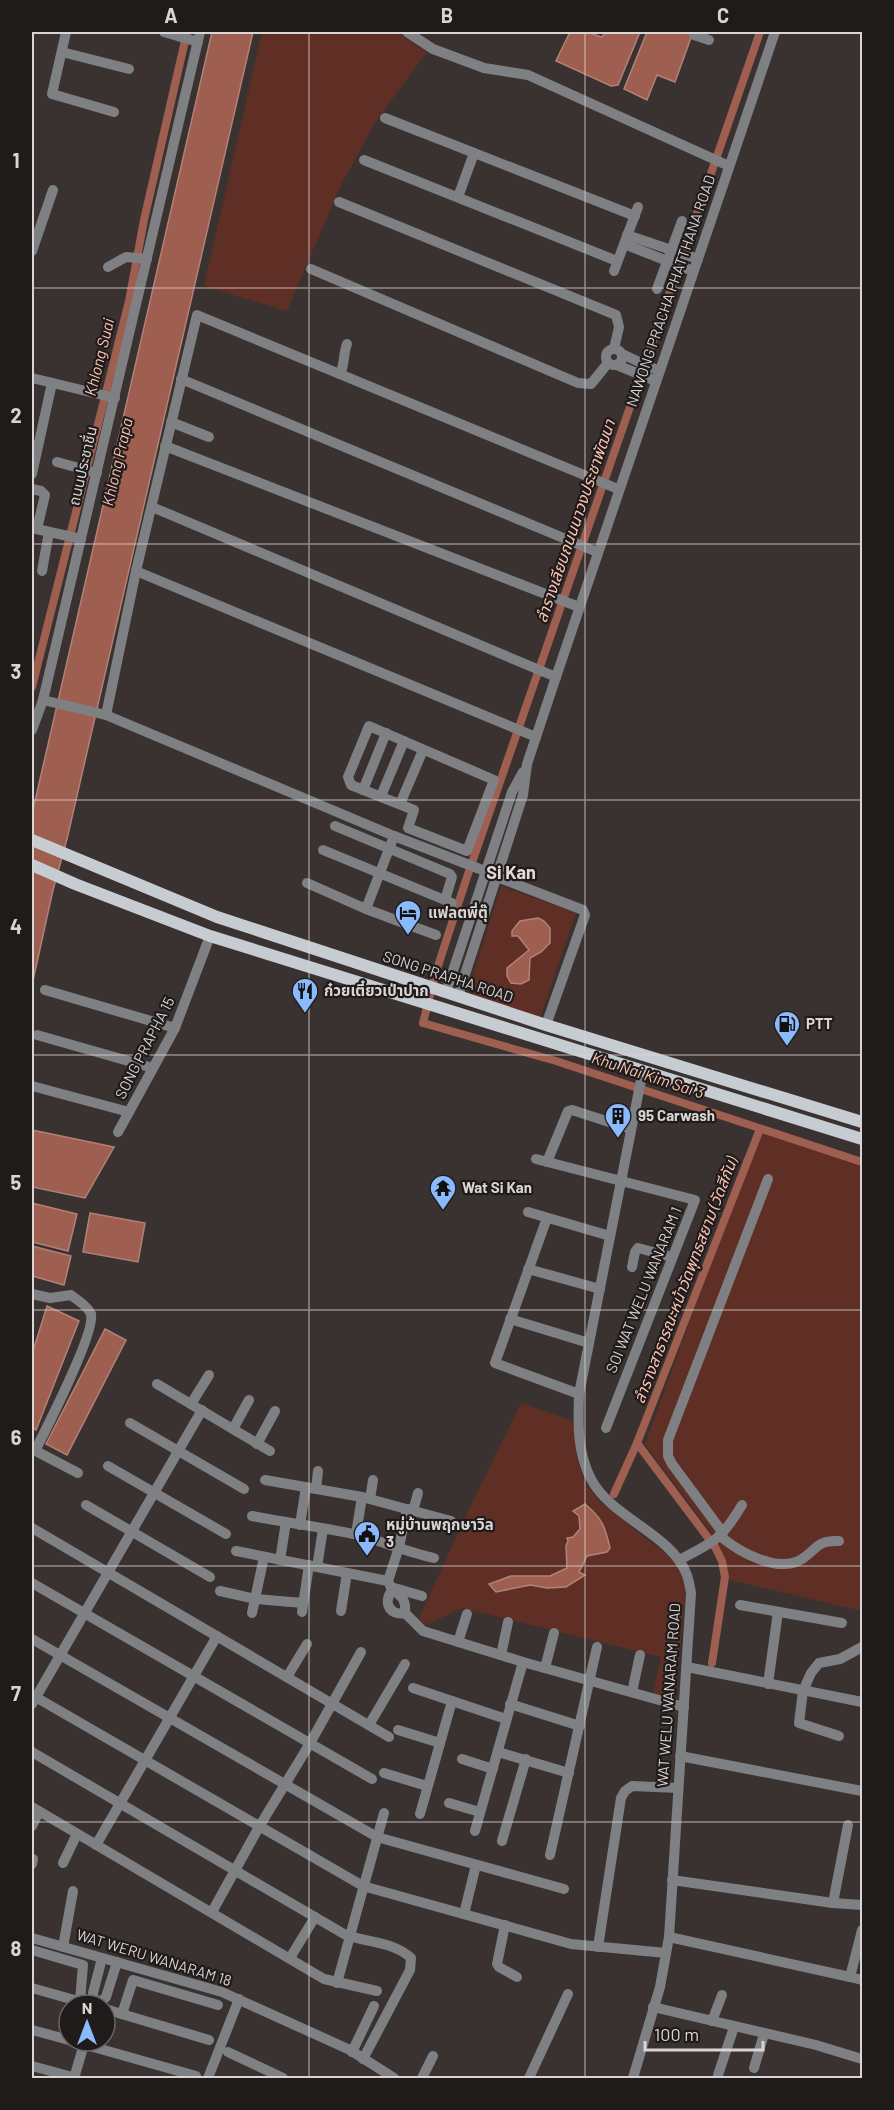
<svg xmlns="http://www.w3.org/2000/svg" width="894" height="2110" viewBox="0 0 894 2110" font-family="Barlow,'Noto Sans Thai',sans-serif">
	<rect width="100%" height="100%" fill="#3a3230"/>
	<!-- green -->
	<g fill="#5f2f25">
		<path d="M262 32H396L427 52 374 124 339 189 287 311 204 286Z"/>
		<path d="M501 886 576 913 540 1018 475 997 470 984Z"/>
		<path d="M760 1129 862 1162V1611L730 1580 725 1557 712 1534 645 1444Z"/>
		<path d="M521 1403 573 1421 578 1463 588 1487 601 1503 671 1558 684 1577 685 1595 675 1698 653 1693 661 1657 462 1608 426 1625 419 1618 471 1505Z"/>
	</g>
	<!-- water -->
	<g fill="#9e5e50" stroke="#b08278" stroke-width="1.5">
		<path d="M212 32H253L67 839 53 890 32 985V814Z"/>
		<path d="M570 32H588L601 37 607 32H640L618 85 611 86 556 61Z"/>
		<path d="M647 32H693L675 82 657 75 647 100 624 89Z"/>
		<path d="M538 918 544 921 550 928V943L541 952 530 958 529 980 521 984 511 983 507 976V968L529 950 518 936H512V931L520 921Z"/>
		<path d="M32 1130 114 1147 85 1198 32 1187Z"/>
		<path d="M32 1203 77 1214 68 1251 32 1242Z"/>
		<path d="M90 1213 145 1223 138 1262 83 1252Z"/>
		<path d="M32 1246 71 1256 64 1285 32 1276Z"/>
		<path d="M47 1306 79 1321 36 1430 32 1427V1354Z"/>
		<path d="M105 1329 126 1340 67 1455 46 1444Z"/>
		<path d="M585 1504C602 1518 605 1526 610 1548L607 1552 587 1556 579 1572 585 1575 566 1587 547 1588 530 1585 496 1592 489 1584 511 1576H550L567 1568 566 1546 568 1541 567 1538 573 1537 580 1529 579 1516 573 1511Z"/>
	</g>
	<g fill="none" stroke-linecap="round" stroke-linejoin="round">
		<!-- canal -->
		<g stroke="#9e5e50" stroke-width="8">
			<path d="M760 32 467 877 435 975 423 1023 556 1061 862 1162"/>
			<path d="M32 687 129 301 144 220 187 32"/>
			<path d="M614 1494 637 1443"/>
			<path d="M712 1663 725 1577 722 1561 715 1547 637 1443 760 1129"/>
		</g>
		<!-- minor -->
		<g stroke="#7e8084" stroke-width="10">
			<path d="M66 32 52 94 114 112"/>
			<path d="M164 32 198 42"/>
			<path d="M407 32 433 49 484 68 528 75 729 166"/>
			<path d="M694 35 709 40"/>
			<path d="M62 52 129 69"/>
			<path d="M385 118 635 216"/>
			<path d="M364 160 617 261"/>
			<path d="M458 197 474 153"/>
			<path d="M339 202 616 315 619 327 614 349"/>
			<path d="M627 235 698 259"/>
			<path d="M624 244 693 271"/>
			<path d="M32 251 53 190"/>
			<path d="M108 267 126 257 147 259"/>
			<path d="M311 269 578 383 591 384 608 363"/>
			<path d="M614 271 638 207"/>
			<path d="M657 289 682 221"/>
			<circle cx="614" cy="357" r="8"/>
			<path d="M622 354 659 371"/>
			<path d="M617 365 656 381"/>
			<path d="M340 374C345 364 343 354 347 344"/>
			<path d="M32 378 115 398"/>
			<path d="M181 379 597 552"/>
			<path d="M171 422 209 437"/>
			<path d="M165 446 579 607"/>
			<path d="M57 462 97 473"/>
			<path d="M32 474 52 383"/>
			<path d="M32 489 41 491 45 495 37 529"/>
			<path d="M152 507 556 677"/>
			<path d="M32 528 81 539"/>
			<path d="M42 571 49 532"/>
			<path d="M136 571 536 737"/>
			<path d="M43 700 106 715 394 836 485 871"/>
			<path d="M106 715 136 571 197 315 618 489"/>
			<path d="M369 726 494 780 467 851 408 828 414 810 351 785 348 777Z"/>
			<path d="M32 730 43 700 200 32"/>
			<path d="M363 790 386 733"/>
			<path d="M381 796 404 741"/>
			<path d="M400 804 423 750"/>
			<path d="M335 826 450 874 452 877 445 900"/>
			<path d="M394 836 366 909 436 935"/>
			<path d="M323 850 452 903"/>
			<path d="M497 877 583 910 585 915 546 1025"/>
			<path d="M307 883 366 909"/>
			<path d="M45 990 175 1028"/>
			<path d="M446 992 512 792 523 772"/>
			<path d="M458 996 523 795 527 764 556 677 775 32"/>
			<path d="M37 1035 153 1068"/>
			<path d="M32 1086 129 1112 175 1028 210 936"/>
			<path d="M118 1132 129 1112"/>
			<path d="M536 1159 695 1200 606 1428"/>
			<path d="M547 1162 568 1111 572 1110 631 1129"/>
			<path d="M528 1212 610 1236"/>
			<path d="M547 1218 495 1363 579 1394"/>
			<path d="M632 1267 635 1252 638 1248 672 1257"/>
			<path d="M528 1269 600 1289"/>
			<path d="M32 1294 50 1298 71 1295C77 1300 88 1306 91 1314 96 1332 45 1431 35 1451"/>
			<path d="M510 1319 589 1343"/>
			<path d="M157 1384 270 1451"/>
			<path d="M191 1404 209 1375"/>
			<path d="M130 1423 244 1489"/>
			<path d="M233 1429 249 1400"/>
			<path d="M257 1444 275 1411"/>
			<path d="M32 1449 78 1473"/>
			<path d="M108 1466 226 1534"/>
			<path d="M265 1480 362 1497 451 1521"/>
			<path d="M316 1489 318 1471"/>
			<path d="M370 1499 373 1480"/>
			<path d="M86 1505 210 1577"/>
			<path d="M413 1511 418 1493"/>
			<path d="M252 1516C287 1523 323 1527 358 1535 384 1542 408 1552 434 1558"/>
			<path d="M300 1525 306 1487"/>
			<path d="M32 1528 389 1737"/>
			<path d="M723 1533 672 1464 668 1456V1440L768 1179"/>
			<path d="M356 1534 362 1497"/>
			<path d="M720 1536C739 1552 778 1574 802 1559 817 1549 817 1540 839 1541"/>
			<path d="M236 1551 388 1581 392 1590C383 1602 389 1616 405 1613L423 1631 523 1662 684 1707"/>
			<path d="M280 1560 286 1522"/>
			<path d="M679 1560C714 1542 721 1540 742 1505"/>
			<path d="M317 1567 323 1529"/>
			<path d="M388 1581 399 1547 407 1509"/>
			<path d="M32 1583 372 1779"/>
			<path d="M391 1587 422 1596"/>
			<path d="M392 1590C403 1596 406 1601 405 1613"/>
			<path d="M220 1591 256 1599 303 1603"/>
			<path d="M740 1605 842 1623"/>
			<path d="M341 1611 347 1573"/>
			<path d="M302 1612 309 1565"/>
			<path d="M252 1613 264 1557"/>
			<path d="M32 1639 377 1837 564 1889"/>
			<path d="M458 1642 467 1614"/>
			<path d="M501 1655 508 1622"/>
			<path d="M687 1667 862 1702"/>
			<path d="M545 1668 554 1633"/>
			<path d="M287 1677 307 1644"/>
			<path d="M768 1684 778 1612"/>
			<path d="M413 1688 506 1719"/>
			<path d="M632 1692 640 1655"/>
			<path d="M32 1695 363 1886 571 1944 666 1953"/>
			<path d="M32 1704 202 1410"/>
			<path d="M510 1704 580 1726"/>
			<path d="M369 1725 405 1664"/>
			<path d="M398 1730 440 1743"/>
			<path d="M839 1736 799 1723 803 1691 811 1673 819 1663 840 1659 862 1647"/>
			<path d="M32 1752 344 1934C366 1943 393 1941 411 1958L410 1970 363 2059"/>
			<path d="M498 1752 569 1773"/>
			<path d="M680 1756 862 1791"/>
			<path d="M462 1759 493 1769"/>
			<path d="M384 1773 427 1786"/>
			<path d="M449 1803 480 1812"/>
			<path d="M32 1807 324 1979 377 1991"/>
			<path d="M420 1814 452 1701"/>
			<path d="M32 1826 39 1812"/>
			<path d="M475 1831 523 1662"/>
			<path d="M502 1841 526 1759"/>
			<path d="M96 1845 217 1636"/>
			<path d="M550 1855 597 1647"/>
			<path d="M63 1863 77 1834"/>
			<path d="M32 1864 33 1859"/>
			<path d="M672 1880 833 1903 862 1905"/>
			<path d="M833 1903 848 1825"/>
			<path d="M212 1912 259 1827 309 1745 361 1652"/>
			<path d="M464 1914 476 1865"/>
			<path d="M505 1925 497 1964 499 1967 517 1977"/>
			<path d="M669 1937 850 1977 862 1930"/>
			<path d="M32 1938 222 1992 350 2050 394 2078"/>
			<path d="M63 1947 73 1891"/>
			<path d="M598 1947 621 1798 625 1791 632 1786 678 1788"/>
			<path d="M32 1950 83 1965 80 2001"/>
			<path d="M290 1958 315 1917"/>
			<path d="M850 1977 862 1980"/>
			<path d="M337 1983 384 1813"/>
			<path d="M32 1988 92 2005"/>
			<path d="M95 2005 93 1993 102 1958"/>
			<path d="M97 2005 106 1997 117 1962"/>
			<path d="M653 2007 816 2045 862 2059"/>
			<path d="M105 2009 209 2040"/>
			<path d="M122 2014 133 1980 218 2005"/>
			<path d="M712 2021 722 1995"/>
			<path d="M32 2030 69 2040"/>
			<path d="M72 2041 196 2076"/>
			<path d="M228 2052 283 2078"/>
			<path d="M352 2052 374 2006"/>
			<path d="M32 2066 76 2078"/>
			<path d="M754 2068 764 2034"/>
			<path d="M718 2075 734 2027"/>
			<path d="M74 2078 85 2041"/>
			<path d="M208 2078 239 1999"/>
			<path d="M422 2078 433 2056"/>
			<path d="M529 2078 568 1994"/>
			<path d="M633 2078 660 1987 669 1937 691 1593C690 1588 689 1581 687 1575 671 1533 612 1519 591 1479 577 1452 578 1423 579 1394L643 1070"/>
		</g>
		<!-- major -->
		<g stroke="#c7ccd3" stroke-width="12">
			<path d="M32 840 217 917 546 1025 862 1122"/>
			<path d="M32 865 75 884 210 936 862 1139"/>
		</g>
	</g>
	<!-- grid -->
	<path fill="none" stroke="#dad5d4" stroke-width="1.5" stroke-opacity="0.55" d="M309 32V2078M585 32V2078M32 288H862M32 544H862M32 800H862M32 1055H862M32 1310H862M32 1566H862M32 1822H862"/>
	<!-- icons -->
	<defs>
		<g id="hotel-pin" transform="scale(1.35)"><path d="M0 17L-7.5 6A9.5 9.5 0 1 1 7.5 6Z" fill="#8abafc" stroke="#1f1b1a"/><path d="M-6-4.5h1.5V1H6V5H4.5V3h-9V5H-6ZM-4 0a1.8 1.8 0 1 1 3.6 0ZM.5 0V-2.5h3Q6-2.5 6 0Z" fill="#111"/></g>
		<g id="restaurant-pin" transform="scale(1.35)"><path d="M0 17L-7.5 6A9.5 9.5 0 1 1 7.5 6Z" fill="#8abafc" stroke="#1f1b1a"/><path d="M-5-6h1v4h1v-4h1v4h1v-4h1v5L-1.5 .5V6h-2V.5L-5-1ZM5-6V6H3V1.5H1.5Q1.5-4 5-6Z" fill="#111"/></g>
		<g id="fuel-pin" transform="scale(1.35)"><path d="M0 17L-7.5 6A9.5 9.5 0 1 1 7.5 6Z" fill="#8abafc" stroke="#1f1b1a"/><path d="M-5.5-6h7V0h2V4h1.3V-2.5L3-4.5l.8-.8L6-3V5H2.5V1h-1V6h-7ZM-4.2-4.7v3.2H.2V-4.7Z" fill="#111"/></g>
		<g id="building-pin" transform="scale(1.35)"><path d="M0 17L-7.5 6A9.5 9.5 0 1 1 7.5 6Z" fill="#8abafc" stroke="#1f1b1a"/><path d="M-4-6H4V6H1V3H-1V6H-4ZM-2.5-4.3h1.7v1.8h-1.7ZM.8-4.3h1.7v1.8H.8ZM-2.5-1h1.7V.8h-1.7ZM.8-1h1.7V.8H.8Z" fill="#111"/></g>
		<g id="temple-pin" transform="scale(1.35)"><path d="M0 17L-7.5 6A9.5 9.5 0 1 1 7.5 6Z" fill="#8abafc" stroke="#1f1b1a"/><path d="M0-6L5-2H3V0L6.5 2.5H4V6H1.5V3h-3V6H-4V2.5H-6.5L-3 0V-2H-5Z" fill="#111"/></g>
		<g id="civic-pin" transform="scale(1.35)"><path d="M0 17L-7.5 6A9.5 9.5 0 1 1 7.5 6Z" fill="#8abafc" stroke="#1f1b1a"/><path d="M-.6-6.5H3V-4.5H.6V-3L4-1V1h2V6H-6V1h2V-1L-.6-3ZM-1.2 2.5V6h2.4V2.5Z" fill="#111"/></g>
	</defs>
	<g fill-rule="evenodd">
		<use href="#hotel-pin" x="408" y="913"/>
		<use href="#restaurant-pin" x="305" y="991"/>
		<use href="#fuel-pin" x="787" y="1024"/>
		<use href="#building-pin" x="618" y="1116"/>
		<use href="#temple-pin" x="443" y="1188"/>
		<use href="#civic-pin" x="367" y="1534"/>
	</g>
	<g text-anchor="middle" stroke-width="4.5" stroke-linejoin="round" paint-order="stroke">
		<!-- street labels -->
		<g font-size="15" fill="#dad5d4" stroke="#1f1b1a">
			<text transform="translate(671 291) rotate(-71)" y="5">NAWONG PRACHA PHATTHANA ROAD</text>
			<text transform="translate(83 466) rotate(-77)" y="5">ถนนประชาชื่น</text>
			<text transform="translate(448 977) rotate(18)" y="5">SONG PRAPHA ROAD</text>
			<text transform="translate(145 1048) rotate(-63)" y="5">SONG PRAPHA 15</text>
			<text transform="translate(644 1290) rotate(-68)" y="5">SOI WAT WELU WANARAM 1</text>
			<text transform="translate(669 1695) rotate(-86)" y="5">WAT WELU WANARAM ROAD</text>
			<text transform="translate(154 1958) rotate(17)" y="5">WAT WERU WANARAM 18</text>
		</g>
		<!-- poi labels -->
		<g font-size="15" font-weight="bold" fill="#dad5d4" stroke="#1f1b1a" text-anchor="start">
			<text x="428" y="918">แฟลตพี่ตุ๊</text>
			<text x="324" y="996">ก๋วยเตี๋ยวเป่าปาก</text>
			<text x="806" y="1029">PTT</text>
			<text x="638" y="1121">95 Carwash</text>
			<text x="462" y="1193">Wat Si Kan</text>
			<text x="386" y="1530">หมู่บ้านพฤกษาวิล<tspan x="386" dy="17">3</tspan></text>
		</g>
		<!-- water labels -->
		<g font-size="16" font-style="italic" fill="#fec3b5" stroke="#1f1b1a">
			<text transform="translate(99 357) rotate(-76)" y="6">Khlong Suai</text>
			<text transform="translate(117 462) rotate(-77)" y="6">Khlong Prapa</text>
			<text transform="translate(575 521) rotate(-71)" y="6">ลำรางเลียบถนนนาวงประชาพัฒนา</text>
			<text transform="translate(648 1075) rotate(18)" y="6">Khu Nai Kim Sai 3</text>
			<text transform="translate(685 1280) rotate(-69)" y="6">ลำรางสาธารณะหน้าวัดพุทธสยาม (วัดสีกัน)</text>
		</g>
		<!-- quarter labels -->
		<g font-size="18" font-weight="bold" fill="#e6dbd8" stroke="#1f1b1a">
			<text x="511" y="879">Si Kan</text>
		</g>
	</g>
	<!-- border -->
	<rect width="894" height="2110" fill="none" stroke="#1f1b1a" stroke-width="66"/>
	<!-- north arrow -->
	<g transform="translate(87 2023)"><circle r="28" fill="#1f1b1a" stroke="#6a6564" stroke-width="1.5"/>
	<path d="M0-4.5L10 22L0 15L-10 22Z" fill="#8abafc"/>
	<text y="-9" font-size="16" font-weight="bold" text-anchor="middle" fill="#dad5d4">N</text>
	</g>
	<!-- scale -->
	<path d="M645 2041v9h118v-9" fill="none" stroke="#dad5d4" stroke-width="3"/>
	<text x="654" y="2041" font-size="18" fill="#dad5d4" stroke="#1f1b1a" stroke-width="4.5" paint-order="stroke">100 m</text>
	<rect x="33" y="33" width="828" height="2044" fill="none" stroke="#dad5d4" stroke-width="2"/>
	<g font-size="20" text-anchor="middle" font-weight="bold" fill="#dad5d4">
		<text x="171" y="23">A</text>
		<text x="447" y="23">B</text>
		<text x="723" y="23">C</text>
		<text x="16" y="168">1</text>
		<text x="16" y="423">2</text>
		<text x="16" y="679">3</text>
		<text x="16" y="934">4</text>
		<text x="16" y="1190">5</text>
		<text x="16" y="1445">6</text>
		<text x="16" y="1701">7</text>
		<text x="16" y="1956">8</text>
	</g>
</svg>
